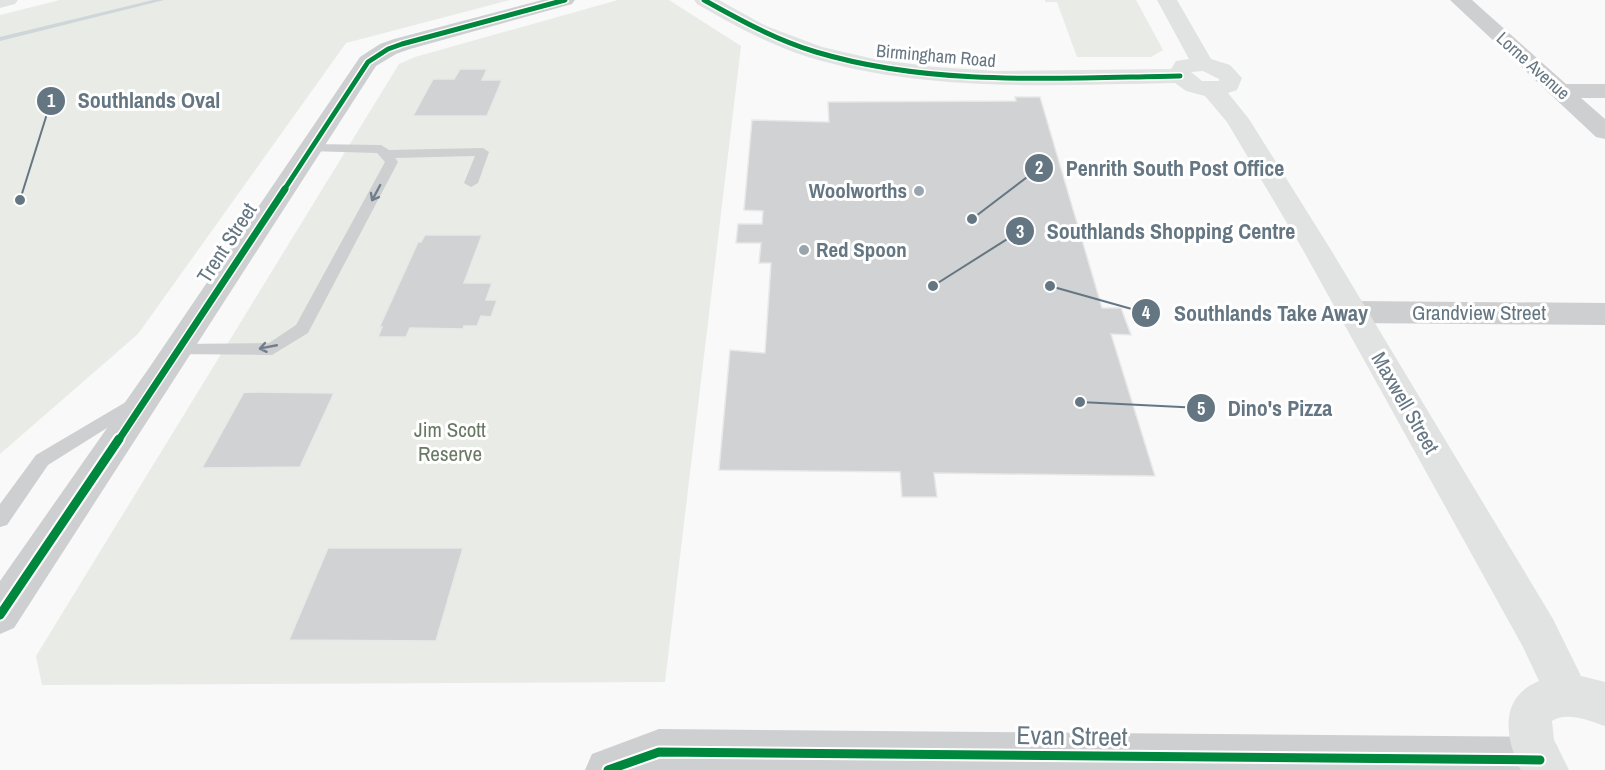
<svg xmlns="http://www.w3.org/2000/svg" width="1605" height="770" viewBox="0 0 1605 770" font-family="'Archivo Narrow',sans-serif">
	<rect width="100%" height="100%" fill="#f9f9f9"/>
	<!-- green -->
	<g fill="#e8ebe6">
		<path d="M60 0H510L346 43 138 334 0 454V15Z"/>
		<path d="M618 0H669L741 46 665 682 42 685 36 656 399 64 415 57Z"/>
		<path d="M1045 0H1136L1163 50 1151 57H1077L1057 2H1045Z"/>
	</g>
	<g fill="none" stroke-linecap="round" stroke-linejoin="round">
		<!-- stream -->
		<path fill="#ced6d9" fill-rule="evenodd" d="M153 0H164L0 41V37Z"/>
	</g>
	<!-- building -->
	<g fill="#d0d2d3" stroke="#e8e8e8" stroke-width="1.5">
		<path d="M460 69H487L482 80H502L487 116H413L433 79H454Z"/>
		<path d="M1015 97H1040L1102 308H1121L1124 316 1131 335 1111 334 1155 476 934 473 937 497H902L900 472 719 470 730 350 765 353 771 263H759L761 243H736L738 224H762L763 211 744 210 752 120 829 122 828 102 1016 101Z"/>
		<path d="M425 235H482L464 283H492L486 300H497L491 317 481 316 477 326H464L463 329 410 328 406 337H378L382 327 379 328 418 242H421Z"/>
		<path d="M244 392 334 393 300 467 202 468Z"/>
		<path d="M328 548H463L436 641 289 640Z"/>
	</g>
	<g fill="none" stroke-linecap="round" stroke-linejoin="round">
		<!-- lane -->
		<g fill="#cecfd0" fill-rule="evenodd">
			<path d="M312 144 381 145 389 150 483 148 489 152 478 183 471 187 464 183 475 156 395 158 398 162 308 333 272 355 172 354 170 350 172 346 178 344 269 343 296 325 385 162 377 153 308 151 306 148 308 145Z"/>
			<path d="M136 396 142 398 144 402 142 406 48 465 7 525 0 527V504L36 455Z"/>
		</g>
		<!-- street -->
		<g fill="#cecfd0" fill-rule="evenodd">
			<path d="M542 0H575L572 4 410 49 396 54 376 66 14 628 0 634V581L149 368 360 57 380 44 394 39Z"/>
			<path d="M1450 0H1472L1566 84H1605V98H1581L1605 119V139L1596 137Z"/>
			<path d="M1352 301 1605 303V325L1352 323 1341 319 1337 312 1341 305Z"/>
			<path d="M659 729 1540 737 1556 744 1563 760 1559 770H585L592 754Z"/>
		</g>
		<!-- secondary -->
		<g fill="#e1e2e2" fill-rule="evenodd">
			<path d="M0 0H18L15 4 0 8Z"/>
			<path d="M694 0H719L766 26 822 47 874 59 935 67 996 71 1171 69 1176 61 1189 59 1157 0H1177L1211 59 1230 65 1242 78 1237 90 1228 93 1249 119 1331 250 1553 619 1581 676 1605 682V726C1590 721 1567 711 1552 721L1554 740 1569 770H1521L1518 765C1505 733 1500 697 1539 681L1523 647 1303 250 1227 122 1205 96 1186 91 1175 83C1053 85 927 93 808 57 768 44 733 25 697 4ZM1203 71 1219 79V81H1202L1191 72Z"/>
		</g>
		<!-- cycleway-far2 casing -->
		<g stroke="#fff" stroke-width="8">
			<g id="cycleway-far2">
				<path d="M704 0C740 20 776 40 816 52 933 87 1059 78 1180 76"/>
				<path d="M284 190 368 62 388 49 402 44 565 0"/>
			</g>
		</g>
		<!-- cycleway-far1 casing -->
		<g stroke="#fff" stroke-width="10">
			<path id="cycleway-far1" d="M118 441 285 189"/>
		</g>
		<!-- cycleway casing -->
		<g stroke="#fff" stroke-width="13">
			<g id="cycleway">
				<path d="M0 615 119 439"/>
				<path d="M608 770 659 752 1540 760"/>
			</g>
		</g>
		<!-- cycleway-far2 -->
		<use href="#cycleway-far2" stroke="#00873e" stroke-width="5"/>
		<!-- cycleway-far1 -->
		<use href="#cycleway-far1" stroke="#00873e" stroke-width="7"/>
		<!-- cycleway -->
		<use href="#cycleway" stroke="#00873e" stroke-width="9"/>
	</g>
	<!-- one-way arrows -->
	<defs><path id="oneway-shaft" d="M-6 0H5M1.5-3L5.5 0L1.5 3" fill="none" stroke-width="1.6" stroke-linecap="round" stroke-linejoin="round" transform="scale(1.5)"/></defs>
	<g stroke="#707f8b">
		<use href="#oneway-shaft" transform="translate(376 193) rotate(118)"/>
		<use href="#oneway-shaft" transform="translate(268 347) rotate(169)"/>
	</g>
	<!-- markers -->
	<g fill="#99a4ac" stroke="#fff" stroke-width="2">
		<circle cx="919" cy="191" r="6"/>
		<circle cx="804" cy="250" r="6"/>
	</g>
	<g text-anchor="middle" stroke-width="6" stroke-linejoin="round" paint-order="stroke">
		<!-- far-street labels -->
		<g font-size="18" fill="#657683" stroke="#fff">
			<text transform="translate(936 56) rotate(5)" y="6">Birmingham Road</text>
			<text transform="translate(1533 66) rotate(42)" y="6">Lorne Avenue</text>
		</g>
		<!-- poi labels -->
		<g font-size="21" font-weight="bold" fill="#657683" stroke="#fff" text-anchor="end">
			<text x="907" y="198">Woolworths</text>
			<text x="816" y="257" text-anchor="start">Red Spoon</text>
		</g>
		<!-- street labels -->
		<g font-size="21" fill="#657683" stroke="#fff">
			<text transform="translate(227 243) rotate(-57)" y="7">Trent Street</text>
			<text x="1479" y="320">Grandview Street</text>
			<text transform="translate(1405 403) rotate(60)" y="7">Maxwell Street</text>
		</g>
		<!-- park labels -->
		<g font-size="21" fill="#687a64" stroke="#fff">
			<text x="450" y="437">Jim Scott<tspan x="450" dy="24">Reserve</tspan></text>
		</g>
		<!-- near-street labels -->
		<g font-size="26" fill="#657683" stroke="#fff">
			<text transform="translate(1072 736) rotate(1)" y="9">Evan Street</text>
		</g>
	</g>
	<!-- callouts -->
	<path fill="none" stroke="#657683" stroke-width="2" d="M20 200L51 101M972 219L1039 168M933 286L1020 231M1050 286L1146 313M1080 402L1201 408"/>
	<g fill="#657683" stroke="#fff" stroke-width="2">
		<circle cx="20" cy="200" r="6"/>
		<circle cx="972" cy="219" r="6"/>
		<circle cx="933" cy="286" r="6"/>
		<circle cx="1050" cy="286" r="6"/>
		<circle cx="1080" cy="402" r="6"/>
		<circle cx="51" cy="101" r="15"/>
		<circle cx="1039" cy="168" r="15"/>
		<circle cx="1020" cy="231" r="15"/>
		<circle cx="1146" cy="313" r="15"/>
		<circle cx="1201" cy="408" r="15"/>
	</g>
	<g font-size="18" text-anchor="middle" font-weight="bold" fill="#fff">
		<text x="51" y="107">1</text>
		<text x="1039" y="174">2</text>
		<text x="1020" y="238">3</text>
		<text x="1146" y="319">4</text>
		<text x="1201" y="415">5</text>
	</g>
	<g font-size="22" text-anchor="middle" font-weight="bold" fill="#657683" stroke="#fff" stroke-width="6" stroke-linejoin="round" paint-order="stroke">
		<text x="149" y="108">Southlands Oval</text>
		<text x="1175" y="176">Penrith South Post Office</text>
		<text x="1171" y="239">Southlands Shopping Centre</text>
		<text x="1271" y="321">Southlands Take Away</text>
		<text x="1280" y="416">Dino's Pizza</text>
	</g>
</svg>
